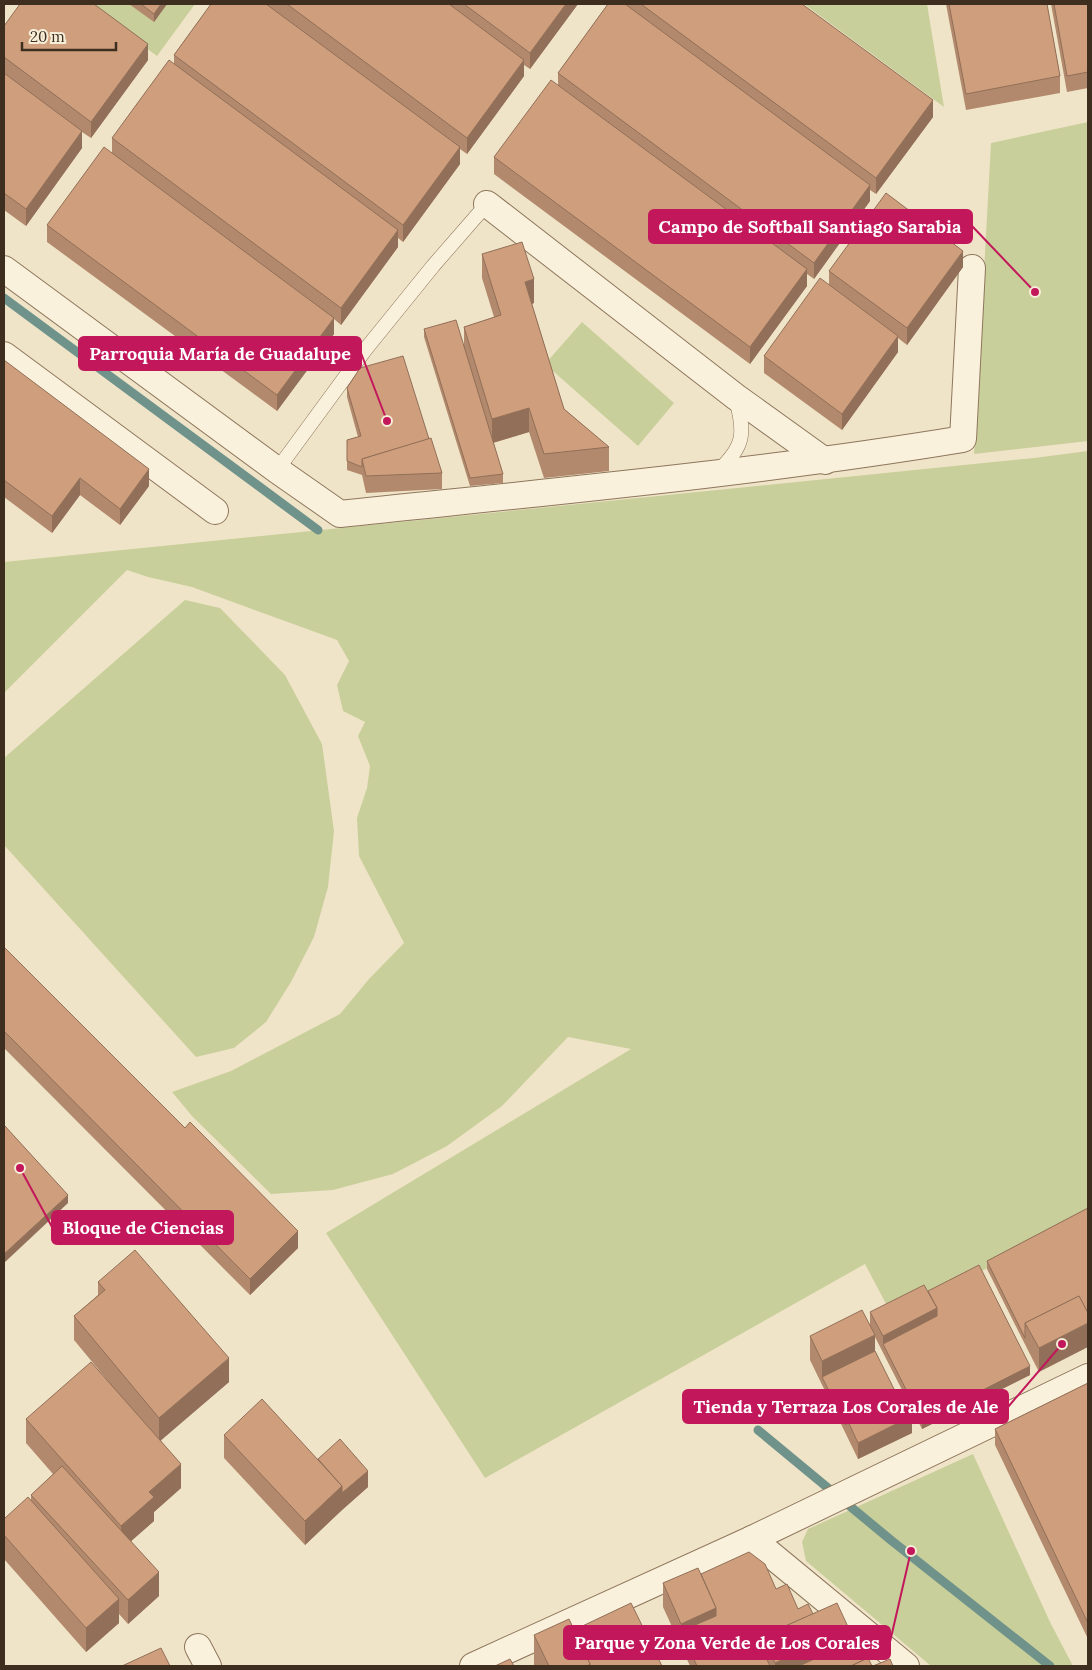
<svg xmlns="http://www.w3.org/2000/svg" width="1092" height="1670" viewBox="0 0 1092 1670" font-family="Lora,serif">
	<rect width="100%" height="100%" fill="#f0e4c8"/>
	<!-- green -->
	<g fill="#c9cf9b">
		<path d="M89 4H195L157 56 88 5Z"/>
		<path d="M804 4H927L944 107Z"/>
		<path d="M1088 122V441L974 454 991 143Z"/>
		<path d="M582 322 674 403 638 446 545 364Z"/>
		<path d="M1088 451V1216L893 1317 865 1264 485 1478 326 1233 631 1049 568 1037 502 1106 447 1146 393 1174 333 1190 271 1194 192 1116 172 1092 231 1071 340 1014 369 979 404 943 359 856 357 818 367 788 370 766 358 736 365 722 343 711 337 685 349 661 337 640 192 587 148 577 127 570 4 693V562L1034 458Z"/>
		<path d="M185 600 220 608 285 675 322 744 334 831 328 887 314 937 291 982 266 1022 234 1048 196 1057 4 845V758Z"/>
		<path d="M973 1454 1050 1622 1073 1666H931L806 1561 802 1542 808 1529Z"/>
	</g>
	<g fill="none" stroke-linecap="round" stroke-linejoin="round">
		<!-- stream -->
		<g stroke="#6f938a" stroke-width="9">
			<path d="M4 298 318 530"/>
			<path d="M758 1430 892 1541 1050 1666"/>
		</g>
		<!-- lane casing -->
		<g stroke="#8d765c" stroke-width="15">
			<g id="lane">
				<path d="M277 470 365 350 433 266 487 204"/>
				<path d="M718 471C745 446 745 433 736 399"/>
			</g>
		</g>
		<!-- street casing -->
		<g stroke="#8d765c" stroke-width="28">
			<g id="street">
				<path d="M487 204 736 397 825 461"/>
				<path d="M4 269 277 470 340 514C548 492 756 473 963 439L972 268"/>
				<path d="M4 355 215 511"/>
				<path d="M752 1539 906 1666"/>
				<path d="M198 1647 208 1666"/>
				<path d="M473 1666 752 1539 1088 1377"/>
			</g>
		</g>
		<!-- lane -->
		<use href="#lane" stroke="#faf1dc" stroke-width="14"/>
		<!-- street -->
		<use href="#street" stroke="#faf1dc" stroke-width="26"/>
	</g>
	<!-- wall -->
	<g fill="#b2896c">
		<path d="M129 4H167L154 22Z"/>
		<path d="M211 4H578L530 69 524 65V76L467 154 460 149V164L403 242 398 238V247L341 325 334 319V334L277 411 47 242V225L112 153V138L174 64V55Z"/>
		<path d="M608 4H802L933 117 876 194 870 190V201L814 279 807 274V286L750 364 494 174V157L558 85V73Z"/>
		<path d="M946 4H1047L1060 76V93L966 110Z"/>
		<path d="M1051 4H1088V88L1067 92Z"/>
		<path d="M4 26 148 60 91 138 82 132V148L26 226 4 210Z"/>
		<path d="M482 254 534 303 532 304 564 409 609 447V471L544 478 529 432 493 443 503 474V483L470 486 424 337V329L464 345V327L494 317 482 278Z"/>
		<path d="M963 267 907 345 898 338V352L842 430 764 373V356L829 285V271Z"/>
		<path d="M4 360 149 486 120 525 80 495 52 533 4 497Z"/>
		<path d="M347 388 429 439 442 473V489L366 493 362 475 347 470V440L358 437 347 397Z"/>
		<path d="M4 947 298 1248 250 1295 4 1048Z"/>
		<path d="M1088 1208 1039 1372 987 1269V1261Z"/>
		<path d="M98 1282 229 1382 161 1440 181 1488 154 1512V1521L131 1541 159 1596 128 1624 119 1614V1623L86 1652 4 1559V1519L31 1500V1495L53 1474 26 1443V1419L108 1381 74 1340V1316L98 1295Z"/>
		<path d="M928 1291 1030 1375 922 1429 875 1337V1351L912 1433 858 1459 810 1360V1336L870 1326V1312Z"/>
		<path d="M1088 1383V1639L995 1445V1429Z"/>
		<path d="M224 1435 318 1459 368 1487 342 1510 305 1545 224 1458Z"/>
		<path d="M701 1574 776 1589 798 1609 813 1614 849 1643 872 1666H690L663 1607V1583Z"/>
		<path d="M574 1630 662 1666H534V1635Z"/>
	</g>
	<!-- shaded-wall -->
	<g fill="#916f58">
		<path d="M161 4H167L154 22V14Z"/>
		<path d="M566 4H578L530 69V53Z"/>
		<path d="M148 44V60L91 138V122Z"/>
		<path d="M524 60V76L467 154V138Z"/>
		<path d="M933 100V117L876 194V178Z"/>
		<path d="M82 131V148L26 226V209Z"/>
		<path d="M460 147V164L403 242V225Z"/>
		<path d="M870 185V201L814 279V263Z"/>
		<path d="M398 230V247L341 325V308Z"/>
		<path d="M963 251V267L907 345V328Z"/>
		<path d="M807 269V286L750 364V347Z"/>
		<path d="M534 279V303L525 306V282Z"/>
		<path d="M334 318V334L277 411V395Z"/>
		<path d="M898 336V352L842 430V414Z"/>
		<path d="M529 408V432L492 443V419Z"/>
		<path d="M149 469V486L120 525V509Z"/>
		<path d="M80 478V495L52 533V516Z"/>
		<path d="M68 1195V1203L4 1263V1254Z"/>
		<path d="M298 1231V1248L250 1295V1279Z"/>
		<path d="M937 1308V1325L883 1344V1352V1336Z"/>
		<path d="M1088 1323V1347L1039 1372V1348Z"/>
		<path d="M875 1335V1359L822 1377V1361Z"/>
		<path d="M229 1358V1382L159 1442V1418Z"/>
		<path d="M1030 1366V1375L922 1429V1421Z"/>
		<path d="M912 1416V1433L858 1459V1443Z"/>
		<path d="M181 1464V1488L154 1512V1521L121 1550V1526L149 1492Z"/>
		<path d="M368 1471V1487L342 1510 305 1545V1521L342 1486Z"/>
		<path d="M159 1572V1596L128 1624V1600Z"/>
		<path d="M119 1599V1623L86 1652V1628Z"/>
		<path d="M716 1608V1632L681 1631V1648V1624Z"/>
		<path d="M849 1629V1660L835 1666H775V1663Z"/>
	</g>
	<!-- building -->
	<g fill="#cf9f7d" stroke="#916f58">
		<path d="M20 4H94L148 44 91 122 4 57V26Z"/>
		<path d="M141 4H161L154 14Z"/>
		<path d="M211 4H266L460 147 403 225 174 55Z"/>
		<path d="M287 4H449L524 60 467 138Z"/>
		<path d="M464 4H566L530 53Z"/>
		<path d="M608 4H625L870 185 814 263 558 73Z"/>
		<path d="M641 4H802L933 100 876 178Z"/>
		<path d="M949 4H1047L1060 76 966 94Z"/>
		<path d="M1054 4H1088V72L1067 76Z"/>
		<path d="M169 60 398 230 341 308 112 138Z"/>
		<path d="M4 73 82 131 26 209 4 193Z"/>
		<path d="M551 80 807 269 750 347 494 157Z"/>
		<path d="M104 147 334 318 277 395 47 225Z"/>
		<path d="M886 193 963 251 907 328 829 271Z"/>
		<path d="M522 242 534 279 525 282 564 409 609 447 544 454 529 408 492 419 464 327 501 315 482 254Z"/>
		<path d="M820 278 898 336 842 414 764 356Z"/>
		<path d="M456 320 503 474 470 478 424 329Z"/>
		<path d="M403 356 429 439 362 459V467L347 461V440L361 436 347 388 360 368Z"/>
		<path d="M4 360 149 469 120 509 80 478 52 516 4 480Z"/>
		<path d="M431 438 442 473 366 476 362 459Z"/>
		<path d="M4 947 185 1128 190 1122 298 1231 250 1279 4 1031Z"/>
		<path d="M4 1125 68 1195 4 1254Z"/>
		<path d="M1088 1208V1313L1079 1296 1025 1323V1338L987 1261Z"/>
		<path d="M135 1250 229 1358 159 1418 74 1316 105 1290 98 1282Z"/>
		<path d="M979 1265 1030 1366 922 1421 883 1344 937 1316V1308L928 1291Z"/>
		<path d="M924 1285 937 1308 883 1336 870 1312Z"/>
		<path d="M1079 1296 1088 1313V1323L1039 1348 1025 1323Z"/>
		<path d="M862 1310 875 1335 822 1361 810 1336Z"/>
		<path d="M875 1351 896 1393 846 1417V1425L822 1377Z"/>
		<path d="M91 1362 181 1464 149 1492 154 1497 121 1526 26 1419Z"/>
		<path d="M1088 1383V1623L995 1429Z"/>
		<path d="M899 1391 912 1416 858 1443 846 1417Z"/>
		<path d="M262 1399 342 1486 305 1521 224 1435Z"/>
		<path d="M340 1439 368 1471 342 1493V1486L318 1459Z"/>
		<path d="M62 1466 159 1572 128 1600 31 1495Z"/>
		<path d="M28 1497 119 1599 86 1628 4 1535V1519Z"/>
		<path d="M749 1552 765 1564 776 1589 787 1584 798 1609 808 1604 813 1614 763 1636V1651L770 1666H697L681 1631 716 1616V1608L701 1574Z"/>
		<path d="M698 1568 716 1608 681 1624 663 1583Z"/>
		<path d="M631 1603 662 1666H590V1664L574 1630Z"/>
		<path d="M837 1603 849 1629 775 1663 763 1636Z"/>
		<path d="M569 1619 590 1664 587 1666H549L534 1635Z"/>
		<path d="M856 1640 865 1659 851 1666H799Z"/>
		<path d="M161 1648 170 1666H122Z"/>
		<path d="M868 1658 872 1666H851Z"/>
		<path d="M510 1659 514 1666H495Z"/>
		<path d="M890 1659 893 1666H873Z"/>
	</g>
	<!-- callouts -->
	<path fill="none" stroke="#c2185b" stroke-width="2" d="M1035 292L972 226M387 421L361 353M20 1168L52 1227M1062 1344L1008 1407M911 1551L890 1642"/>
	<g fill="#c2185b" stroke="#f7eed8" stroke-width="2">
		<circle cx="1035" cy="292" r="5"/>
		<circle cx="387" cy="421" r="5"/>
		<circle cx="20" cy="1168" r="5"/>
		<circle cx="1062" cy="1344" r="5"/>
		<circle cx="911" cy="1551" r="5"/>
	</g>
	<g fill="#c2185b" stroke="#c2185b" stroke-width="2">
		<rect x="649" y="210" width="323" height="33" rx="5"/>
		<rect x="79" y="337" width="282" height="33" rx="5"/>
		<rect x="52" y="1211" width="181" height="33" rx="5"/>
		<rect x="683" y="1390" width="325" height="33" rx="5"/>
		<rect x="564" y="1626" width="326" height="33" rx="5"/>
	</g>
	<g font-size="18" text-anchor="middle" font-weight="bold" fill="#fff">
		<text x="810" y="233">Campo de Softball Santiago Sarabia</text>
		<text x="220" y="360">Parroquia María de Guadalupe</text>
		<text x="143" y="1234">Bloque de Ciencias</text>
		<text x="846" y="1413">Tienda y Terraza Los Corales de Ale</text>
		<text x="727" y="1649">Parque y Zona Verde de Los Corales</text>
	</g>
	<!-- border -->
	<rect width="1092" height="1670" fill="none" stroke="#3d2e20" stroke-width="10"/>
	<!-- scale -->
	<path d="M22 42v8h94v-8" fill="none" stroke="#3d2e20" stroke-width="2.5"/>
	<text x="30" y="42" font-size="15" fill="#3d2e20" stroke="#f7eed8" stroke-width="4" paint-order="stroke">20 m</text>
</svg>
